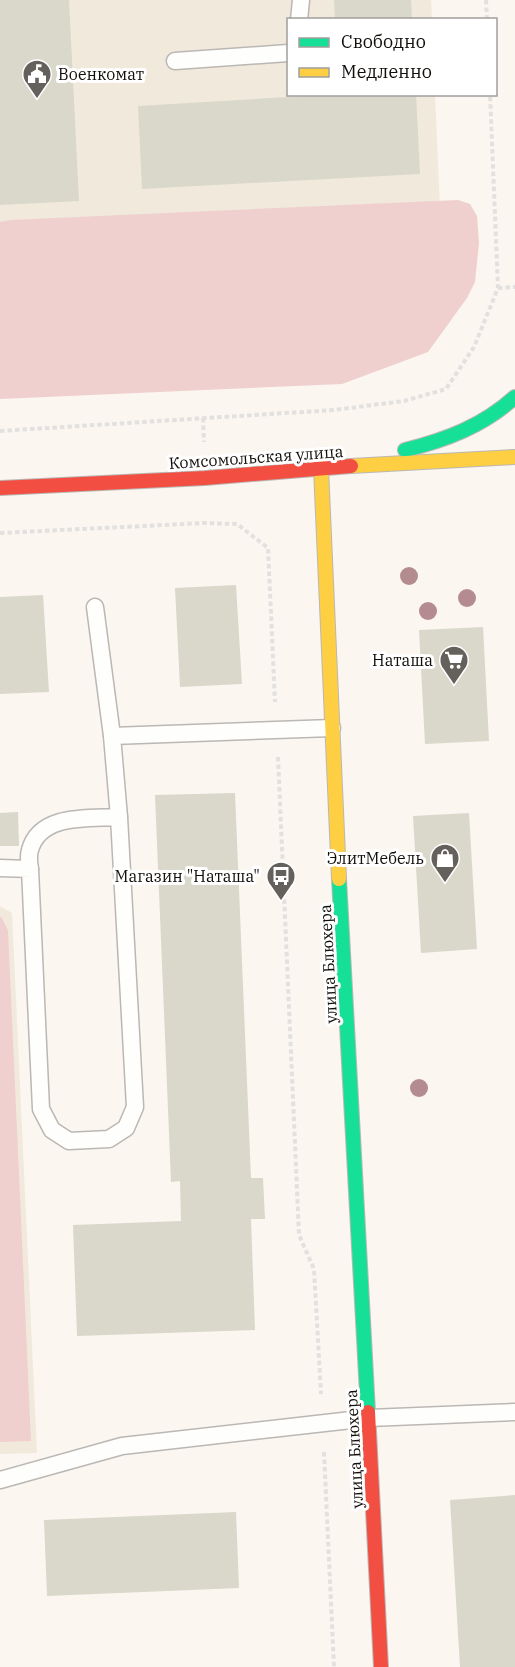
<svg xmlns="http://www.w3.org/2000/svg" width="515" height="1667" viewBox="0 0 515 1667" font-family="'IBM Plex Serif',serif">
	<rect width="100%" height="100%" fill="#fbf6f0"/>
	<!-- built -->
	<g fill="#f1e9dc">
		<path d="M0 0H431L432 19 288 20V94L435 95 443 276 0 285Z"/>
		<path d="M0 906 12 913 37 1453 0 1454Z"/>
	</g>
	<!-- forest -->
	<g fill="#f0cfcf">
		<path d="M458 200 470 204 477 216 479 243 475 282 467 298 428 352 342 384 0 399V222L10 220Z"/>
		<path d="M0 917 2 918 8 931 31 1441 0 1442Z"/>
	</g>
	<!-- building -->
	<g fill="#d9d8cb">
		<path d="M0 0H69L79 201 0 205Z"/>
		<path d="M334 0H411L412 20H335Z"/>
		<path d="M339 94H416L420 174 142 189 138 106Z"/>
		<path d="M236 585 242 684 180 687 175 588Z"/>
		<path d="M43 595 49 692 0 694V597Z"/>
		<path d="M483 627 489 741 425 744 419 630Z"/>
		<path d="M235 793 251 1178H263L265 1219H251L255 1330 77 1336 73 1225 181 1221 180 1181 171 1182 155 795Z"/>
		<path d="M18 812 19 846H0V813Z"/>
		<path d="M469 813 477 949 421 953 413 816Z"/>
		<path d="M515 1495V1667H460L450 1500Z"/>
		<path d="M236 1512 239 1588 47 1596 44 1520Z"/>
	</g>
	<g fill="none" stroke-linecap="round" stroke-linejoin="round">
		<!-- lane casing -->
		<g stroke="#bbb7b3" stroke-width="19">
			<g id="lane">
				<path d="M299 20 301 0"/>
				<path d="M175 61 288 53"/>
				<path d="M112 736 332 728"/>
				<path d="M0 868 30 869 41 1109 52 1130 69 1141 109 1139 126 1128 135 1107 119 817 112 736 95 607"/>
				<path d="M30 869C29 863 28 856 30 850 40 813 89 819 119 817"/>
				<path d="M0 1480 122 1446 369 1418 515 1412"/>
			</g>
		</g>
		<!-- fast casing -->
		<g stroke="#bbb7b3" stroke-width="16">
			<g id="fast">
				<path d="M405 450C446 440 483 426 515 397"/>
				<path d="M339 879 368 1412"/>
			</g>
		</g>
		<!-- slow casing -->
		<g stroke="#bbb7b3" stroke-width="16">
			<g id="slow">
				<path d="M351 466 515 457"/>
				<path d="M321 468 339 879"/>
			</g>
		</g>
		<!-- jam casing -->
		<g stroke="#bbb7b3" stroke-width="16">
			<g id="jam">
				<path d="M0 488 205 478 351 466"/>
				<path d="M368 1412 381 1667"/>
			</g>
		</g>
		<!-- path -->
		<g stroke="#e2e1df" stroke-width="4" stroke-dasharray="4.5 3" stroke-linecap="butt">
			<path d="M486 0 487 20"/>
			<path d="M498 288 515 287"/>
			<path d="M203 418 204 442"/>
			<path d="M0 431 334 410 404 401 446 389 474 347 498 288 490 94"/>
			<path d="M0 533 204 523 237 524 268 548 275 702"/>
			<path d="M278 757 299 1235 314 1269 321 1394"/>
			<path d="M324 1452 334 1667"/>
		</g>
		<!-- lane -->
		<use href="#lane" stroke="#fefefd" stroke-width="16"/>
		<!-- fast -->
		<use href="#fast" stroke="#16e098" stroke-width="14"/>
		<!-- slow -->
		<use href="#slow" stroke="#ffcf43" stroke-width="14"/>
		<!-- jam -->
		<use href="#jam" stroke="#f24e42" stroke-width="14"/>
	</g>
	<!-- trees -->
	<g fill="#b48c8f">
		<circle cx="409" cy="576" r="9"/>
		<circle cx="467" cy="598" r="9"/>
		<circle cx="428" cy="611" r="9"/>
		<circle cx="419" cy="1088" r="9"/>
	</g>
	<!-- icons -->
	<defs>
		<g id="civic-pin" transform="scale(1.5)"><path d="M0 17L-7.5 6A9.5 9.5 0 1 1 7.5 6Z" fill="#64605b" stroke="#fff"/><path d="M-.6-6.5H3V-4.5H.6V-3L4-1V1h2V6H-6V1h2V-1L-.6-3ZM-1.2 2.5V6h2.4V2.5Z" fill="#fff"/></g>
		<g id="supermarket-pin" transform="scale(1.5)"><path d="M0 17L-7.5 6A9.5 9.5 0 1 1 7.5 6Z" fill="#64605b" stroke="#fff"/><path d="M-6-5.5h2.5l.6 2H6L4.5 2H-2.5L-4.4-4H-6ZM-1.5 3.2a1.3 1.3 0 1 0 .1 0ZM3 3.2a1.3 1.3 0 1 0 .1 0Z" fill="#fff"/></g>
		<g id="shop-pin" transform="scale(1.5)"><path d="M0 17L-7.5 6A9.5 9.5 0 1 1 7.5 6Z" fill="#64605b" stroke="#fff"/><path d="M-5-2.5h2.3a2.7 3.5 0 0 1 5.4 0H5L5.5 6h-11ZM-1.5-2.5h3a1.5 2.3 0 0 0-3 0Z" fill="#fff"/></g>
		<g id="bus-pin" transform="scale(1.5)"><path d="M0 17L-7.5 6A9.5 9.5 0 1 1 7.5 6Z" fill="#64605b" stroke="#fff"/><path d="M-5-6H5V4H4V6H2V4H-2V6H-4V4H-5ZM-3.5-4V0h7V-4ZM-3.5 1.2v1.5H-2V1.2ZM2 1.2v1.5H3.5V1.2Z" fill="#fff"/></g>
	</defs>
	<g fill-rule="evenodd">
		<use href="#civic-pin" x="37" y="74"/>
		<use href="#supermarket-pin" x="454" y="660"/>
		<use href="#shop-pin" x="445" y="858"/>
		<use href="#bus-pin" x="281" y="876"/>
	</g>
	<g text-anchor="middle" stroke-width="6" stroke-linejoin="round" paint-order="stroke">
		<!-- poi labels -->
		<g font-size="16" fill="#120f0b" stroke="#fff" text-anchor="end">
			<text x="58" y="80" text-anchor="start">Военкомат</text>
			<text x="433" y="666">Наташа</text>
			<text x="424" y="864">ЭлитМебель</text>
			<text x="260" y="882">Магазин "Наташа"</text>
		</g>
		<!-- street labels -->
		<g font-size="16" fill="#120f0b" stroke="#fff">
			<text transform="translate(256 457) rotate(-4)" y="6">Комсомольская улица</text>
			<text transform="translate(328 964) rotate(-93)" y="6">улица Блюхера</text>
			<text transform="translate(354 1449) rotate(-93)" y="6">улица Блюхера</text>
		</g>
	</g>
	<!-- legend -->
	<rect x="287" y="18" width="210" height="78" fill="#ffffff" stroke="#a09f9d" stroke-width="1.5"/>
	<rect x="299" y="38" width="30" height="9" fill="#16e098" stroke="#a09f9d" stroke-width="1.5"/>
	<text x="341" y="48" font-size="18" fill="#120f0b">Свободно</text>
	<rect x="299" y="68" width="30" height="9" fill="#ffcf43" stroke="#a09f9d" stroke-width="1.5"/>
	<text x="341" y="78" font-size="18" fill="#120f0b">Медленно</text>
</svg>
